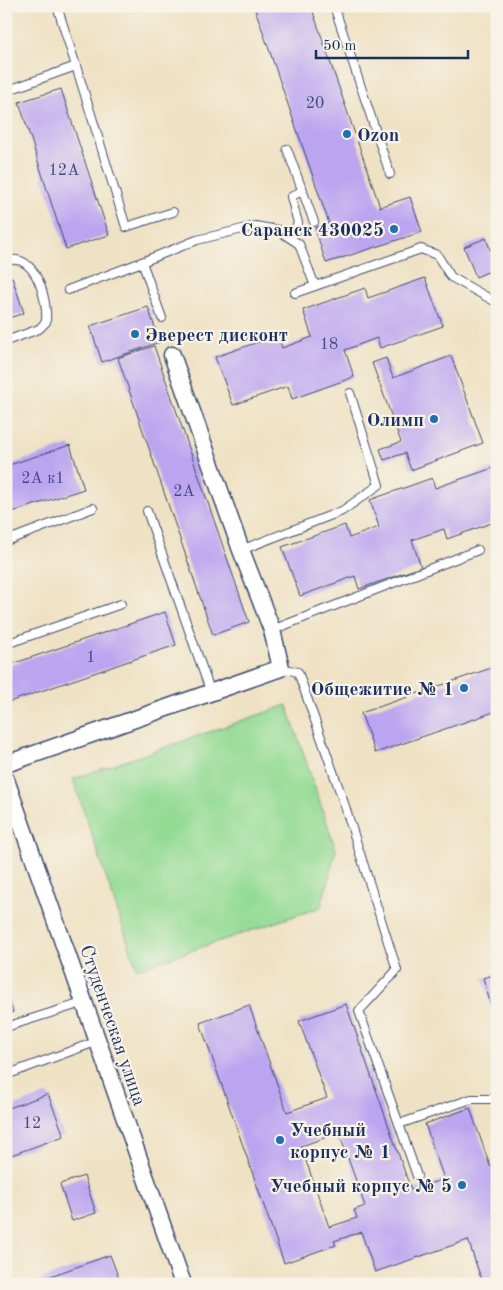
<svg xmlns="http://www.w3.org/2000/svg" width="503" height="1290" viewBox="0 0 503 1290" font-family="'Old Standard TT',serif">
	<rect width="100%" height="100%" fill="#f7f3e8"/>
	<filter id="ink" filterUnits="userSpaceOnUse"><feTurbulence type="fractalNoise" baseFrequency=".02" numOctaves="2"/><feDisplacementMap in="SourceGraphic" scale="10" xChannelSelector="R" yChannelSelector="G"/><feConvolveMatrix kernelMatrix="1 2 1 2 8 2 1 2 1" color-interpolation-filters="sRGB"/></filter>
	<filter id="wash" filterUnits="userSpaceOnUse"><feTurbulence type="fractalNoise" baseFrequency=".0096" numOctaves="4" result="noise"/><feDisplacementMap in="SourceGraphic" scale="20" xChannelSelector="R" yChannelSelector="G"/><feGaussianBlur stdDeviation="1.12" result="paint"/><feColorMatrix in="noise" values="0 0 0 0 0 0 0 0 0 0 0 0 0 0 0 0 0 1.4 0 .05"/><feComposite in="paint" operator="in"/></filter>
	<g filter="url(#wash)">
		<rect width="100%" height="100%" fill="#efe1c3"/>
		<!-- green -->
		<path fill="#94db94" stroke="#588579" d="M287 705 336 850 321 907 137 969 73 779Z"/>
		<g id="blocks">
			<!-- building -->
			<g fill="#bca5f0" fill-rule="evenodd">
				<path d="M254 6H311L380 207 410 197 422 232 326 263 315 228 329 223Z"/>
				<path d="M61 89 109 235 66 249 19 102Z"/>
				<path d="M486 238 497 268 476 277 464 247Z"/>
				<path d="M12 277 24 313 6 319V279Z"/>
				<path d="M425 278 443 326 380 348 377 338 345 350 354 377 292 399 288 386 233 405 215 357 278 335 282 348 312 337 303 310 365 288 368 298Z"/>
				<path d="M148 307 160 342 102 362 90 326Z"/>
				<path d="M154 346 249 622 213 635 118 358Z"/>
				<path d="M451 356 483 443 411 470 405 453 384 460 380 449 401 442 372 363 386 358 393 378Z"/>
				<path d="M70 445 84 489 6 514V466Z"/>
				<path d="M493 468 497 480V521L447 539 444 529 412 540 421 567 359 589 355 576 300 596 282 547 345 525 349 538 379 527 370 500 432 478 435 488Z"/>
				<path d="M165 612 176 645 6 703V666Z"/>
				<path d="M497 666V711L375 753 361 713Z"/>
				<path d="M497 974V1022H496L483 978Z"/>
				<path d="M6 993 13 1012 6 1014Z"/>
				<path d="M346 1004 411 1190 444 1179 425 1124 470 1108 490 1166 497 1164V1284H483L468 1240 375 1272 361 1232 334 1241 336 1245 284 1263 200 1023 249 1005 287 1112 327 1098 299 1021ZM339 1133 365 1206 354 1210 357 1218 329 1227 301 1146Z"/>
				<path d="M48 1094 64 1136 6 1157V1109Z"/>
				<path d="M84 1176 96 1213 72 1221 60 1184Z"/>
				<path d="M110 1255 121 1284H31V1283Z"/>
			</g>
		</g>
	</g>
	<g filter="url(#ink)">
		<use href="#blocks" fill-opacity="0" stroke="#3b4a6d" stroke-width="1"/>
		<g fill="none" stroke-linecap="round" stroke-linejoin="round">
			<!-- lane casing -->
			<g stroke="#3b4a6d" stroke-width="10">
				<g id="lane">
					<path d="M334 6 390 174"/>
					<path d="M76 66 126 227 173 212"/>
					<path d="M6 91 76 66 57 6"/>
					<path d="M287 149 314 222"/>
					<path d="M291 238 298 223 291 197 303 190"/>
					<path d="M6 261C36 251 48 301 46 322L39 329 6 341"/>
					<path d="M68 290 142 262"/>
					<path d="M295 293 315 286"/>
					<path d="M162 318 142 262 197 240 255 226 278 230 299 244 315 286 421 249 437 255 451 277 494 301"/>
					<path d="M147 511 211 693"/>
					<path d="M6 541 93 508"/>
					<path d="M241 550 342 511 379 485 350 393"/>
					<path d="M272 630 478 550"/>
					<path d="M6 644 121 604"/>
					<path d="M281 668 298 672 343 800 397 970 359 1011 399 1124 471 1099H497"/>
					<path d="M6 1027 85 1002"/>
					<path d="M6 1075 98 1041"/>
					<path d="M399 1124 417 1176"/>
				</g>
			</g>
			<!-- street casing -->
			<g stroke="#3b4a6d" stroke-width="19">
				<g id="street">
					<path d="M6 764 281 668 272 630 241 550 172 355"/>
					<path d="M6 780 183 1284"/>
				</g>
			</g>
			<!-- lane -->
			<use href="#lane" stroke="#fff" stroke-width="8"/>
			<!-- street -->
			<use href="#street" stroke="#fff" stroke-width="16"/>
		</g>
	</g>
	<!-- markers -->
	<g fill="#1f6fb2" stroke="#f7f3e8" stroke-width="2">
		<circle cx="347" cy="134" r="5"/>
		<circle cx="394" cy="229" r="5"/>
		<circle cx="135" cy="334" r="5"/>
		<circle cx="434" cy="419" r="5"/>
		<circle cx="464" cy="688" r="5"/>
		<circle cx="280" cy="1140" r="5"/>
		<circle cx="462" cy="1185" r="5"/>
	</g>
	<g text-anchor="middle" stroke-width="4.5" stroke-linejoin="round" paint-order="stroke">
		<!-- number labels -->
		<g font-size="16" fill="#434c82">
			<text x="315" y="108">20</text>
			<text x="64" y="175">12А</text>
			<text x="329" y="349">18</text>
			<text x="43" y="483">2А к1</text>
			<text x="184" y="496">2А</text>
			<text x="91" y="662">1</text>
			<text x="32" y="1128">12</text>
		</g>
		<!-- poi labels -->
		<g font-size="19" font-weight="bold" fill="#1b2f5e" stroke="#f7f3e8" text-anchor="end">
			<text x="357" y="141" text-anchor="start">Ozon</text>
			<text x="384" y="236">Саранск 430025</text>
			<text x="145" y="341" text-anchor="start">Эверест дисконт</text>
			<text x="424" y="426">Олимп</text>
			<text x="454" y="695">Общежитие № 1</text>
			<text x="290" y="1136" text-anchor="start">Учебный<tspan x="290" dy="22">корпус № 1</tspan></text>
			<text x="452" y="1192">Учебный корпус № 5</text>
		</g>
		<!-- street labels -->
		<g font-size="19" fill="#1b2f5e" stroke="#f7f3e8">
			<text transform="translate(114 1025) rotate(71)" y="7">Студенческая улица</text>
		</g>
	</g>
	<!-- margin -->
	<rect width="503" height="1290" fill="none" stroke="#f7f3e8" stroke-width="25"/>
	<!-- scale -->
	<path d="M316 50v8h152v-8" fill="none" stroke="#1b2f5e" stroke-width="2.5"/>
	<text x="323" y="50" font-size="15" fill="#1b2f5e" stroke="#f7f3e8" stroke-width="4" paint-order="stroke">50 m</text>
</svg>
